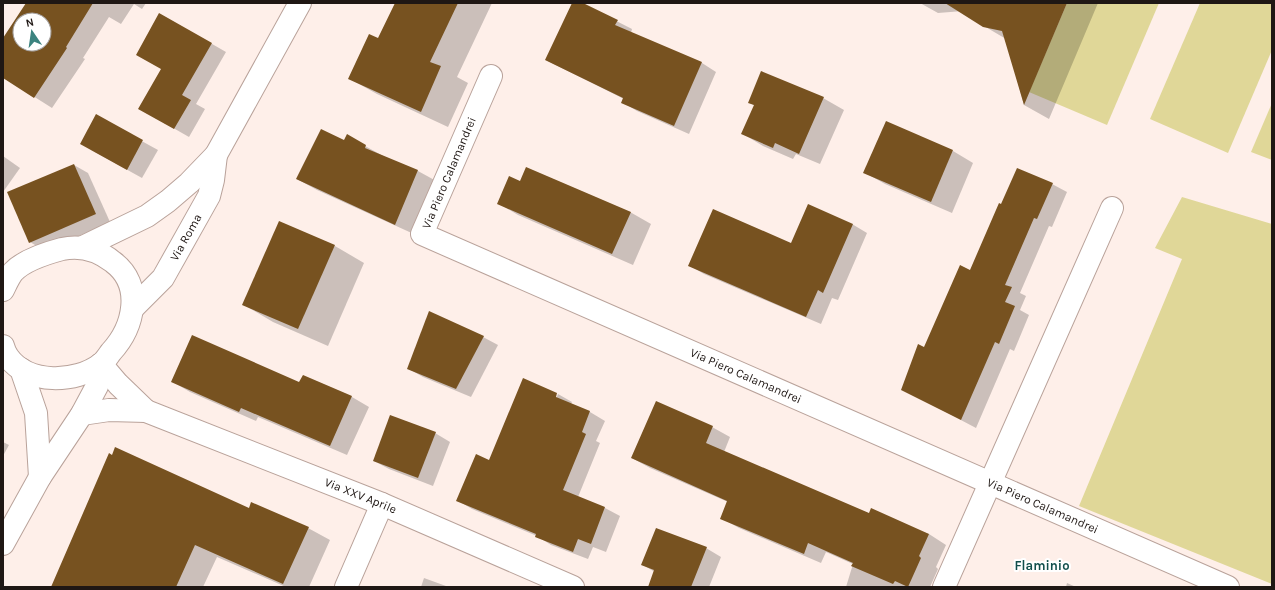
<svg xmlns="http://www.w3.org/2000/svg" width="1275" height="590" viewBox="0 0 1275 590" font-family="Karla,sans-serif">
	<rect width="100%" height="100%" fill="#feefe9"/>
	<!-- green -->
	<g fill="#e0d798">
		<path d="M1067 3H1159L1107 125 1029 92Z"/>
		<path d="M1200 3H1272V50L1228 153 1150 119Z"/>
		<path d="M1272 103V160L1251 152Z"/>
		<path d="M1182 197 1272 224V584L1079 506 1182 259 1155 248Z"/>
	</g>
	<!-- shadow -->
	<g fill="#0003">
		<path d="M65 3H146L142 9 134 4 121 24 109 17 83 58 85 59 52 108 3 77V40L18 17 24 20H20V44H44V32Z"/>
		<path d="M396 3H492L457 77 468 83 448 127 377 94 350 79 379 39Z"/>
		<path d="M573 3H581L632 29 631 33 702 63 716 72 689 134 637 111 622 102 624 99 546 60Z"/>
		<path d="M920 3H1098L1049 119 1024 105 1006 39 984 26 963 11 938 13Z"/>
		<path d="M160 14 226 52 196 104 205 109 189 137 140 109 163 69Z"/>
		<path d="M823 98 844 110 820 164 796 154 793 159 763 146 743 134 755 106 749 102Z"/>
		<path d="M96 116 158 150 142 178 95 152Z"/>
		<path d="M886 122 953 151 973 163 952 213 885 184 864 172Z"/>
		<path d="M347 136 385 157 418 171 438 182 416 235 317 190 297 179 344 141Z"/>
		<path d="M3 156 20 168 3 192Z"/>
		<path d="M74 165 88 173 110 222 45 251 30 242Z"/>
		<path d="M521 182 630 212 651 224 633 265 518 215 498 203Z"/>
		<path d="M1052 184 1067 192 1052 227 1049 226 1020 293 1026 296 1020 310 1029 315 1014 351 1010 349 976 428 902 389 925 348 970 271 1002 206Z"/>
		<path d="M852 224 867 233 838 300 832 298 821 324 704 274 690 266 791 244Z"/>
		<path d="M335 246 364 263 328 346 273 322 244 305Z"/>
		<path d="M483 337 498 345 471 397 423 377 409 369Z"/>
		<path d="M303 376 352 397 369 407 347 455 258 417 256 421 190 392 173 382 300 384Z"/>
		<path d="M523 380 557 394H556L555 402 558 394 572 402 571 404 590 412 605 421 596 441 600 443 578 497 605 508 620 516 606 552 593 547 588 559 551 545 537 536 472 509 457 500 490 461Z"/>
		<path d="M712 427 730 437 724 452 870 514 929 534 946 545 936 567 938 569 930 587H846L853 564 826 552 821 563 739 528 721 518 728 502 650 468 632 458Z"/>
		<path d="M435 433 450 442 433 486 389 469 374 461Z"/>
		<path d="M3 442 9 445 3 456Z"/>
		<path d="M249 509 308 528 330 540 309 587H286L217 557 203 587H52Z"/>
		<path d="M706 548 721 557 709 587H660L655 572 643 565Z"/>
		<path d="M424 578 446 586 447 587H421Z"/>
		<path d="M1067 583 1076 587H1066Z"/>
	</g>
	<!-- building -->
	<g fill="#775220" fill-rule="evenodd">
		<path d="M26 3H93L66 47 67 48 34 98 3 78V38ZM20 20H44V44H20Z"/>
		<path d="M395 3H458L430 62 441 66 421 112 348 79 369 34 378 38Z"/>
		<path d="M572 3H583L618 20 615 25 702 62 674 126 621 103 623 98 545 60Z"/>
		<path d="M945 3H1067L1024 105 1002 31 983 27Z"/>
		<path d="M159 13 212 43 182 95 191 100 174 129 138 109 161 69 136 55Z"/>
		<path d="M761 71 824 97 799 154 775 143 773 148 741 134 754 105 748 103Z"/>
		<path d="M96 114 143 140 127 170 80 144Z"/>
		<path d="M886 121 953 150 931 202 863 173Z"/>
		<path d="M321 129 344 140 347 134 366 145 365 148 418 170 395 225 296 179Z"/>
		<path d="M74 164 96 214 29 243 7 192Z"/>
		<path d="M526 167 631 212 612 254 497 204 509 176 520 181Z"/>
		<path d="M1017 168 1053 183 1037 219 1034 218 1005 285 1012 287 1005 302 1015 306 999 344 995 342 961 420 901 390 918 344 924 347 960 265 970 270 999 203 1001 204Z"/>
		<path d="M808 204 853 224 823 293 818 290 806 317 688 266 713 209 791 243Z"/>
		<path d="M279 221 335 245 298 329 242 305Z"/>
		<path d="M429 311 484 336 456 389 407 369Z"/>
		<path d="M192 335 299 382 303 375 352 396 330 446 241 408 239 412 171 382Z"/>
		<path d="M523 378 557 393 556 397 590 411 582 432 586 434 563 490 605 507 591 544 578 539 573 552 535 537 536 534 456 501 476 454 489 460Z"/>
		<path d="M656 401 713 426 706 443 869 513 871 508 929 534 919 556 921 558 908 587 895 581 893 584 851 566 853 563 808 543 804 554 720 519 727 501 631 458Z"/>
		<path d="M390 415 436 432 418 478 373 461Z"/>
		<path d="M115 447 249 508 251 502 309 527 283 584 195 545 176 587H51L109 453 112 455Z"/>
		<path d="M656 528 707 547 691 587H648L654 570 641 565Z"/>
	</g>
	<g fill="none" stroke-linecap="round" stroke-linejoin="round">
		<!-- street casing -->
		<g stroke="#b9a29a" stroke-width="24">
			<g id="street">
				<path id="s1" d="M491 76 422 234 1228 587"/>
				<path d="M101 364 118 384 146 411"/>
				<path id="s2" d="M82 414 109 410 146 411 382 504 573 587"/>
				<path d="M346 587 382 504"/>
				<path d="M944 587 1112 208"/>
			</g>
		</g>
		<!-- secondary casing -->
		<g stroke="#b9a29a" stroke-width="24">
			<g id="secondary">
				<path d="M83 247 147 216 168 201 189 183 216 155 300 3"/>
				<path d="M3 290C6 284 9 277 13 272 24 260 47 253 62 249 81 245 98 250 113 262 144 285 134 327 111 352 108 356 105 361 101 364 76 383 28 385 8 357 6 354 4 350 3 346"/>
				<path id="s3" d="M133 308 163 278 209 196 213 180 216 155"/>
				<path d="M21 369 36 413 40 477"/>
				<path d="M3 544 40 477 82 414 97 386 101 364"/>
			</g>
		</g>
		<!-- street -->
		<use href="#street" stroke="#fff" stroke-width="22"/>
		<!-- secondary -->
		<use href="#secondary" stroke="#fff" stroke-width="22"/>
	</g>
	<g text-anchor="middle" stroke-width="4" stroke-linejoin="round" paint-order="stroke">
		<!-- street labels -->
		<g font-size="12" fill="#1f1714" stroke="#fff">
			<text transform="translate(449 173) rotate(-67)" y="4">Via Piero Calamandrei</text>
			<text dy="4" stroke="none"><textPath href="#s3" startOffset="89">Via Roma</textPath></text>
			<text dy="4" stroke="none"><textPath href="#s1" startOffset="526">Via Piero Calamandrei</textPath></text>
			<text dy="4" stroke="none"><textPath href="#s2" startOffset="295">Via XXV Aprile</textPath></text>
			<text dy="4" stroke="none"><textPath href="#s1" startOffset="850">Via Piero Calamandrei</textPath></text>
		</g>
		<!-- neighbourhood labels -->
		<g font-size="13" font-weight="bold" fill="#114e4b" stroke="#fff">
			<text x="1042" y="570">Flaminio</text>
		</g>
	</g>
	<!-- border -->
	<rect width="1275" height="590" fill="none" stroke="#1f1714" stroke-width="8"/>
	<!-- north arrow -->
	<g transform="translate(32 32) rotate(347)"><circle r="19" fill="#ffffff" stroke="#a5a2a1"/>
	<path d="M0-3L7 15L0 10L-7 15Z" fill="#3b837f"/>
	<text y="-6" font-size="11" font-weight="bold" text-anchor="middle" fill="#1f1714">N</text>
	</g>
</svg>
